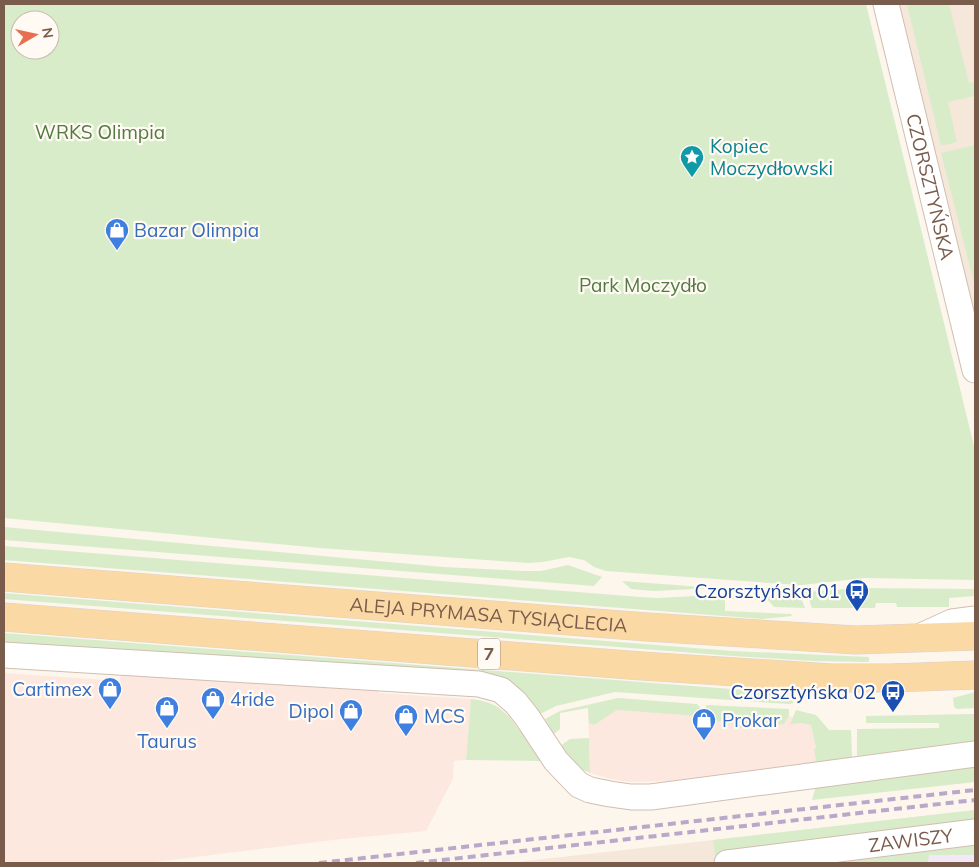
<svg xmlns="http://www.w3.org/2000/svg" width="979" height="867" viewBox="0 0 979 867" font-family="Mulish,sans-serif">
	<rect width="100%" height="100%" fill="#fdf6ec"/>
	<!-- residential -->
	<g fill="#f5e8da">
		<path d="M898 4H975V315Z"/>
		<path d="M975 810V863H508L713 840Z"/>
	</g>
	<!-- commercial -->
	<g fill="#fde8e0">
		<path d="M121 670 379 686V693L471 699 466 760 454 761 453 779 426 831 333 840 147 863H4V673L120 681Z"/>
		<path d="M588 708 699 713 775 712 811 723 816 748 814 749 816 762 668 781 629 782 611 779 590 773Z"/>
	</g>
	<!-- education -->
	<path fill="#f3e8fa" d="M975 841V863H799Z"/>
	<!-- green -->
	<g fill="#d8ecc9" fill-rule="evenodd">
		<path d="M4 4H866L975 450V580L865 578 802 585 783 584 606 571 594 567 584 560 569 557 543 562 528 563 320 548 4 518ZM20 20H50V50H20Z"/>
		<path d="M907 4H949L969 83 975 82V96L948 102 957 142 941 146Z"/>
		<path d="M975 145V287L941 153Z"/>
		<path d="M4 527 444 567 524 571H541L568 565 602 577 594 586 4 540Z"/>
		<path d="M4 546 640 597 657 598 715 595 801 598 805 608 774 607 768 600 725 598V611L791 614 792 616 763 619 4 560Z"/>
		<path d="M622 581 715 588 653 591 631 589Z"/>
		<path d="M860 588 975 589V596L949 598V607H897L896 603H876L875 608H812L806 592Z"/>
		<path d="M4 593 732 651 869 657V662L813 661 733 656 4 599Z"/>
		<path d="M4 633 757 691 793 696V703L789 704 615 692 556 706 538 715 520 694 4 644Z"/>
		<path d="M975 692V708L957 709 954 707 953 698Z"/>
		<path d="M618 698 697 704 700 707 699 716 617 710 594 725 589 723 588 708 560 713V729L554 734 545 719 560 711Z"/>
		<path d="M471 699C496 702 505 710 520 731L524 728 543 758 540 761 466 760Z"/>
		<path d="M706 705 789 709V716L784 724 740 728 735 724 722 725V721L706 723Z"/>
		<path d="M796 710 816 715 829 730H851L852 757 816 762 814 749 816 748 811 725 802 723 790 724Z"/>
		<path d="M975 714V741L857 756V729L939 728V723H866V716Z"/>
		<path d="M589 738 590 773C576 768 568 758 560 746L570 739Z"/>
		<path d="M975 763V782L812 800 817 783Z"/>
		<path d="M975 810V820L716 863 713 840Z"/>
		<path d="M975 841V855H929L928 863H799Z"/>
	</g>
	<g fill="none" stroke-linecap="round" stroke-linejoin="round">
		<!-- minor casing -->
		<g stroke="#d1beb0" stroke-width="27">
			<g id="minor">
				<path id="s1" d="M886 4 975 370"/>
				<path d="M919 637 952 622 975 619"/>
				<path d="M4 655 479 684 501 690 516 703 527 717 556 761 579 785 590 790 610 794 631 797H651L975 754"/>
				<path id="s2" d="M727 863 975 832"/>
			</g>
		</g>
		<!-- major casing -->
		<g stroke="#dad1cd" stroke-width="29">
			<g id="major">
				<path id="s3" d="M4 577 647 627 856 640 975 636"/>
				<path d="M4 617 642 666 832 678H891L975 675"/>
			</g>
		</g>
		<!-- minor -->
		<use href="#minor" stroke="#fff" stroke-width="25"/>
		<!-- major -->
		<use href="#major" stroke="#fbd9a5" stroke-width="28"/>
		<!-- rail -->
		<g stroke="#b9a8c9" stroke-width="4" stroke-dasharray="8 5" stroke-linecap="butt">
			<path d="M319 863 975 790"/>
			<path d="M416 863 975 800"/>
		</g>
	</g>
	<!-- icons -->
	<defs>
		<g id="sight-pin" transform="scale(1.25)"><path d="M0 17L-7.5 6A9.5 9.5 0 1 1 7.5 6Z" fill="#0f9aa8" stroke="#fffaf3"/><path d="M0-6L1.8-2.2L6-1.7L2.9 1.2L3.7 5.4L0 3.3L-3.7 5.4L-2.9 1.2L-6-1.7L-1.8-2.2Z" fill="#fff"/></g>
		<g id="shop-pin" transform="scale(1.25)"><path d="M0 17L-7.5 6A9.5 9.5 0 1 1 7.5 6Z" fill="#3f7fe0" stroke="#fffaf3"/><path d="M-5-2.5h2.3a2.7 3.5 0 0 1 5.4 0H5L5.5 6h-11ZM-1.5-2.5h3a1.5 2.3 0 0 0-3 0Z" fill="#fff"/></g>
		<g id="bus-pin" transform="scale(1.25)"><path d="M0 17L-7.5 6A9.5 9.5 0 1 1 7.5 6Z" fill="#1a4fb4" stroke="#fffaf3"/><path d="M-5-6H5V4H4V6H2V4H-2V6H-4V4H-5ZM-3.5-4V0h7V-4ZM-3.5 1.2v1.5H-2V1.2ZM2 1.2v1.5H3.5V1.2Z" fill="#fff"/></g>
	</defs>
	<g fill-rule="evenodd">
		<use href="#sight-pin" x="692" y="157"/>
		<use href="#shop-pin" x="117" y="230"/>
		<use href="#bus-pin" x="857" y="591"/>
		<use href="#shop-pin" x="110" y="689"/>
		<use href="#bus-pin" x="893" y="692"/>
		<use href="#shop-pin" x="213" y="699"/>
		<use href="#shop-pin" x="167" y="708"/>
		<use href="#shop-pin" x="351" y="711"/>
		<use href="#shop-pin" x="406" y="716"/>
		<use href="#shop-pin" x="704" y="720"/>
	</g>
	<g text-anchor="middle" stroke-width="4.5" stroke-linejoin="round" paint-order="stroke">
		<!-- shield labels -->
		<rect fill="#fffaf3" stroke="#a28b7f" stroke-width="1" x="478" y="638.5" width="22" height="31" rx="4"/>
		<g font-size="18" font-weight="bold" fill="#7a5c4d">
			<text x="489" y="660">7</text>
		</g>
		<!-- park labels -->
		<g font-size="19" fill="#537a41" stroke="#fffaf3">
			<text x="100" y="139">WRKS Olimpia</text>
			<text x="643" y="292">Park Moczydło</text>
		</g>
		<!-- culture labels -->
		<g font-size="19" fill="#0d838f" stroke="#fffaf3" text-anchor="start">
			<text x="710" y="153">Kopiec<tspan x="710" dy="22">Moczydłowski</tspan></text>
		</g>
		<!-- street labels -->
		<g font-size="19" fill="#7a5c4d" stroke="#fffaf3">
			<text dy="7" stroke="none"><textPath href="#s1" startOffset="188">CZORSZTYŃSKA</textPath></text>
			<text dy="7" stroke="none"><textPath href="#s3" startOffset="486">ALEJA PRYMASA TYSIĄCLECIA</textPath></text>
			<text dy="7" stroke="none"><textPath href="#s2" startOffset="185">ZAWISZY</textPath></text>
		</g>
		<!-- shop labels -->
		<g font-size="19" fill="#366cbe" stroke="#fffaf3" text-anchor="start">
			<text x="134" y="237">Bazar Olimpia</text>
			<text x="92" y="696" text-anchor="end">Cartimex</text>
			<text x="230" y="706">4ride</text>
			<text x="334" y="718" text-anchor="end">Dipol</text>
			<text x="424" y="723">MCS</text>
			<text x="722" y="727">Prokar</text>
			<text x="167" y="748" text-anchor="middle">Taurus</text>
		</g>
		<!-- transit labels -->
		<g font-size="19" fill="#164399" stroke="#fffaf3" text-anchor="end">
			<text x="840" y="598">Czorsztyńska 01</text>
			<text x="876" y="699">Czorsztyńska 02</text>
		</g>
	</g>
	<!-- border -->
	<rect width="979" height="867" fill="none" stroke="#7a5c4d" stroke-width="10"/>
	<!-- north arrow -->
	<g transform="translate(35 35) rotate(81)"><circle r="24" fill="#fffaf3" stroke="#cabbb1"/>
	<path d="M0-4L9 19L0 12L-9 19Z" fill="#e76f51"/>
	<text y="-8" font-size="14" font-weight="bold" text-anchor="middle" fill="#7a5c4d">N</text>
	</g>
</svg>
